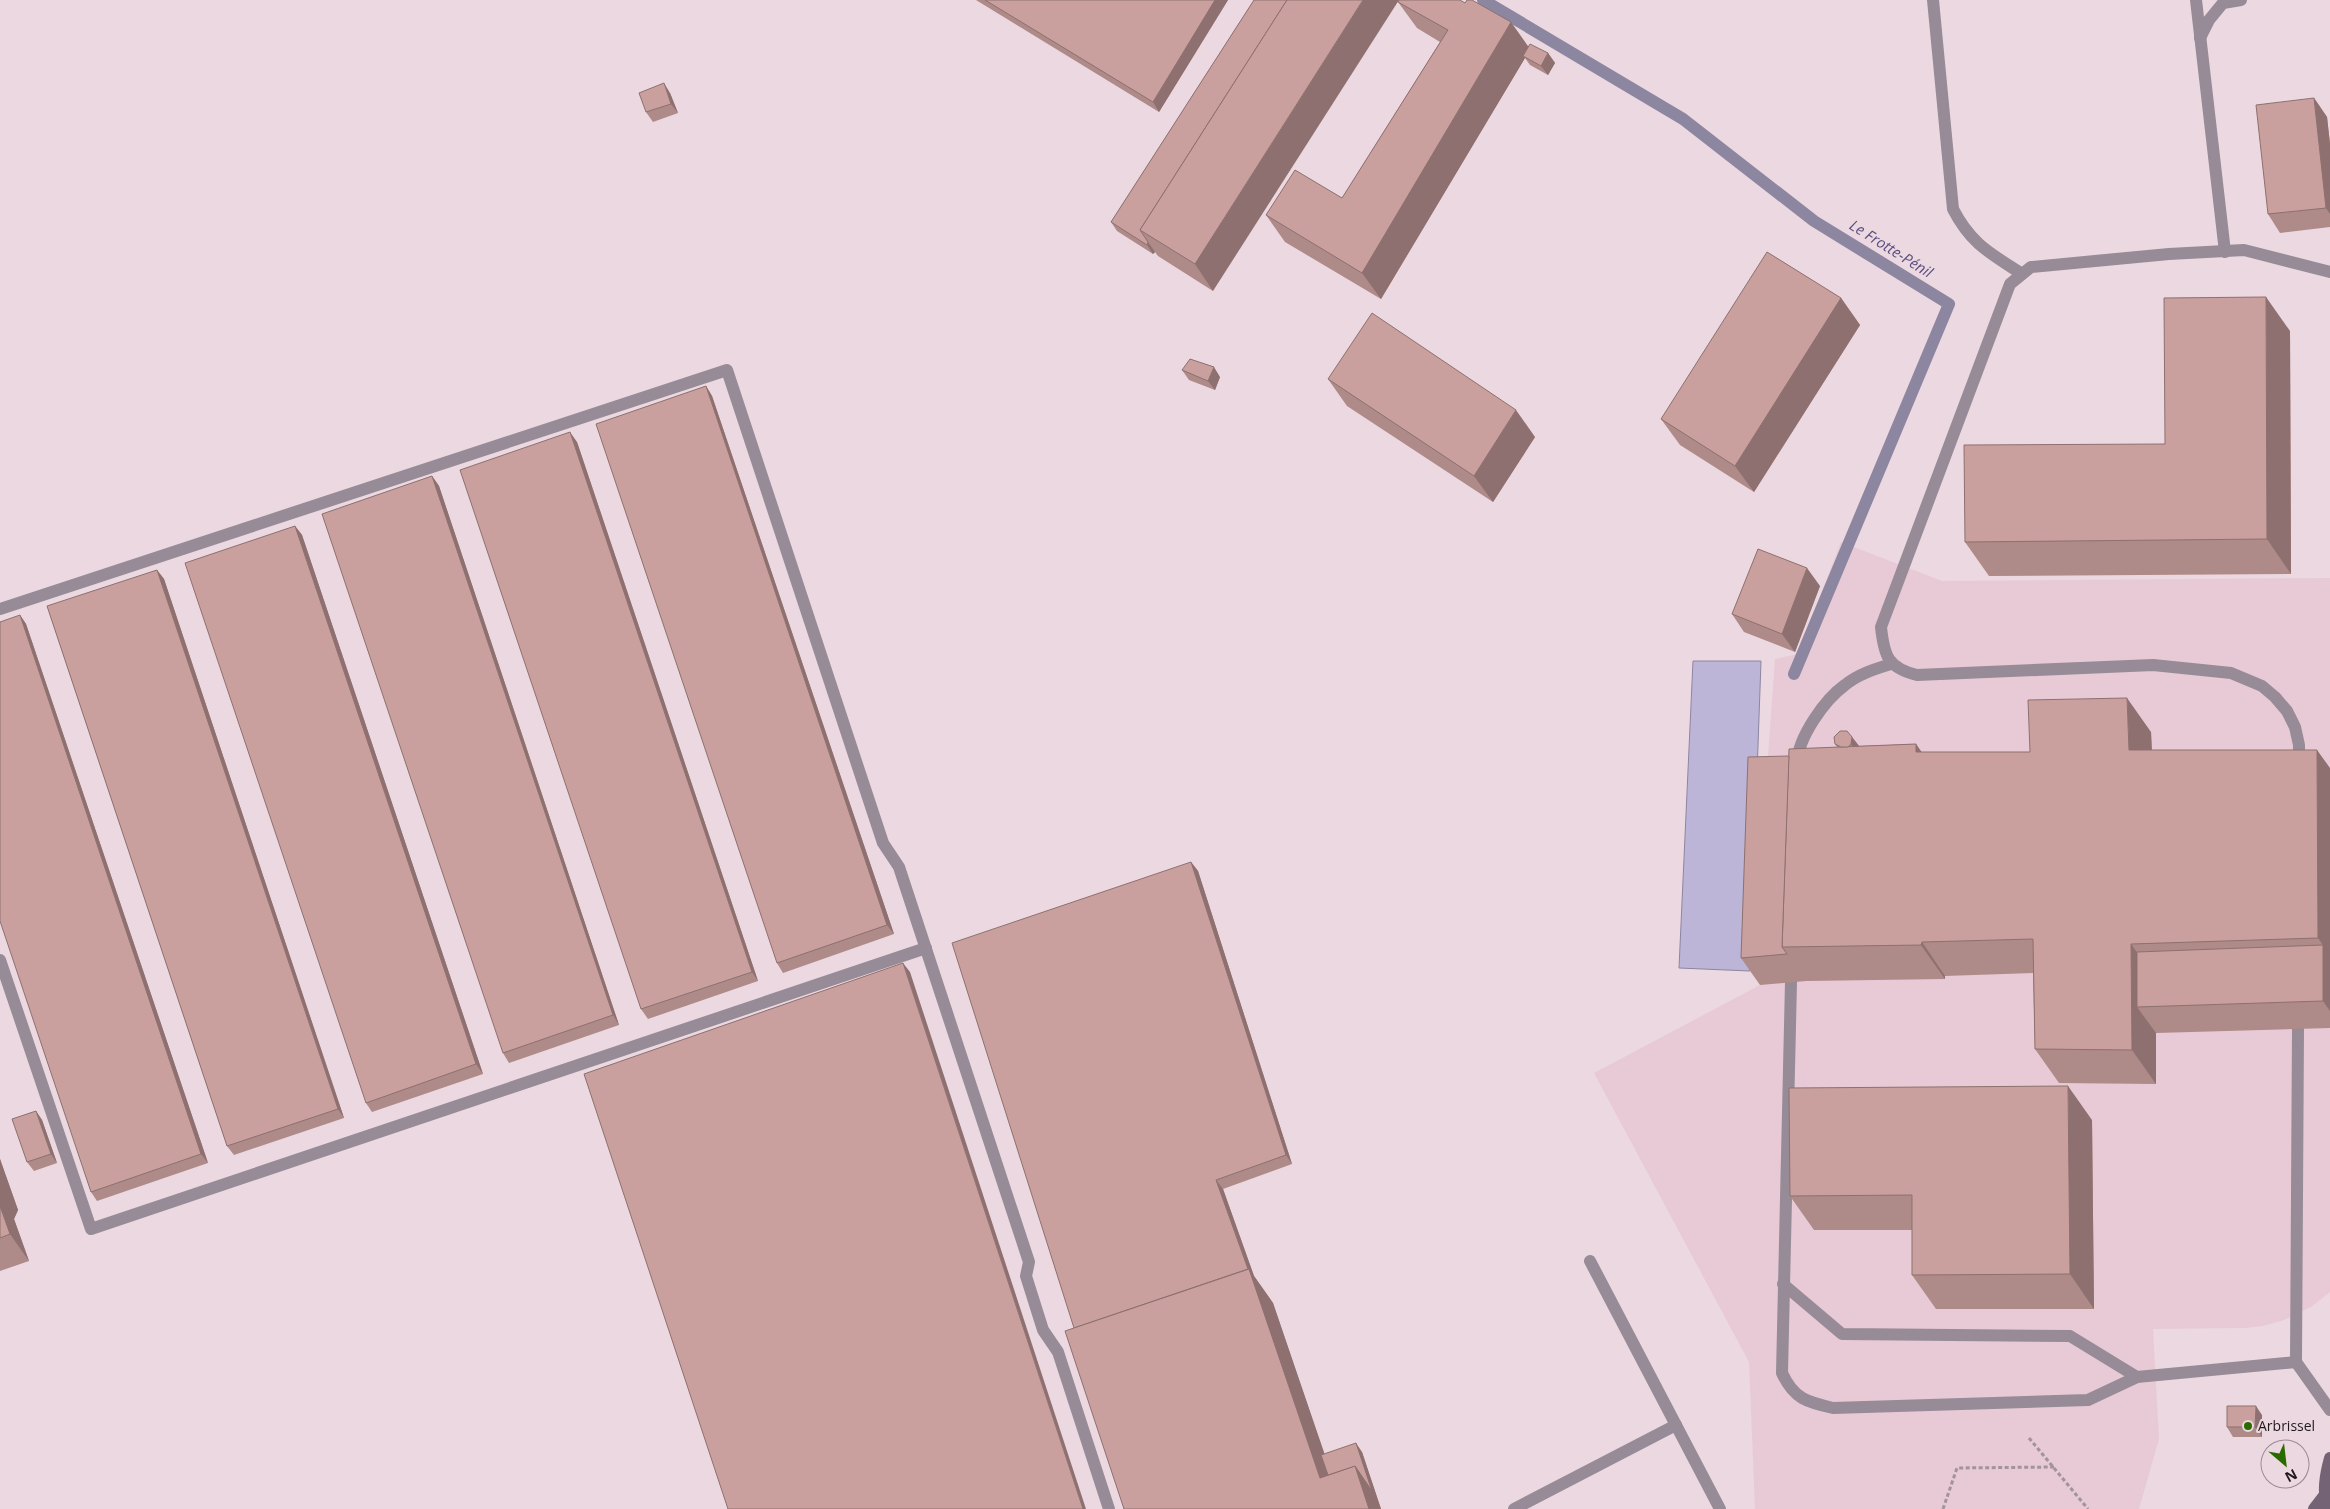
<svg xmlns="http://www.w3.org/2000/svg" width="2330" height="1509" viewBox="0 0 2330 1509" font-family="'Open Sans',sans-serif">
	<rect width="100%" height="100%" fill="#ecd8e0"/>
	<!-- built -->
	<path fill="#e7cad5" d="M1841 542 1942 581 2330 578V1292L2311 1307 2284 1320 2263 1326 2245 1328 2153 1329 2159 1439 2139 1509H1755L1749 1362 1594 1073 1760 985 1766 784 1775 659 1798 654Z"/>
	<!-- water -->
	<path fill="#bcb5d8" stroke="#8d86a0" d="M1693 661H1761L1750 971 1679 968Z"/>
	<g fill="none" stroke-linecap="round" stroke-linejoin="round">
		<!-- stream -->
		<path stroke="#8d86a0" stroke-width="12" d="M1483 0 1683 119 1814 221 1949 304 1794 674"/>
		<!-- path -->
		<g stroke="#a3949a" stroke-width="3" stroke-dasharray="4 2.5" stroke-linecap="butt">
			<path d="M2029 1438 2088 1509"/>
			<path d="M1943 1509 1957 1468 2054 1467"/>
		</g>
		<!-- lane -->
		<g stroke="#968b97" stroke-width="12">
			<path d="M1933 0 1953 209C1971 244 1990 253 2022 274"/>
			<path d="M2196 0 2225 252"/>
			<path d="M2200 38 2209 20 2223 3 2241 0"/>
			<path d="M0 609 727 370 883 843 899 867 1029 1262 1026 1276 1043 1330 1058 1352 1109 1509"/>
			<path d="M1797 763C1798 738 1824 700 1845 685 1858 674 1875 669 1891 664"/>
			<path d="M2299 767V745L2295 727 2287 711 2275 697 2262 686 2231 673 2153 665 1917 675C1888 668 1884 656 1881 627L2010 284 2031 267 2169 254 2244 250 2330 272"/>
			<path d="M0 960 91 1229 926 948"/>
			<path d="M1791 982 1782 1373C1794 1399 1807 1402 1833 1408L2088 1400 2137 1377 2296 1362"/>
			<path d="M2298 1029 2296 1362 2330 1410"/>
			<path d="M1590 1261 1720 1509"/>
			<path d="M1783 1284 1842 1334 2070 1336 2137 1377"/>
			<path d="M1514 1509 1676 1425"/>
		</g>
		<!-- secondary -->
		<g stroke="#736375" stroke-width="12">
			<path d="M2314 1509 2324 1496"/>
			<path d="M2327 1509C2323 1491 2325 1476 2330 1458"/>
		</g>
	</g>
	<!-- wall -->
	<g fill="#ae8a88">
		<path d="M976 0H1228L1159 112Z"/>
		<path d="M1254 0 1213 291 1158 256 1155 252 1153 254 1117 231 1111 222Z"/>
		<path d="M1398 2 1548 53 1555 63 1548 75 1530 65 1525 58 1381 299 1285 242 1266 215 1342 198 1440 42 1417 28Z"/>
		<path d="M670 93 678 113 653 122 646 112Z"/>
		<path d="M2314 98 2327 117 2330 144V227L2280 233 2268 214Z"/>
		<path d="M1841 298 1860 325 1754 492 1680 445 1661 419Z"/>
		<path d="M2290 331 2291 574 1989 576 1965 542 2165 444Z"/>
		<path d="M1182 370 1220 377 1215 390 1189 380Z"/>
		<path d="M1328 379 1535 437 1493 502 1347 406Z"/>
		<path d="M706 386 712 396 894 934 783 973 777 963Z"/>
		<path d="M577 442 758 981 648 1019 641 1009Z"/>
		<path d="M432 476 439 486 619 1025 509 1063 503 1053Z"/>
		<path d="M295 526 302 535 483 1074 372 1112 366 1103Z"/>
		<path d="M157 570 164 579 344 1118 234 1155 227 1146Z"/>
		<path d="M1820 586 1795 652 1744 632 1732 614Z"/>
		<path d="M20 615 26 624 208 1163 97 1201 91 1192Z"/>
		<path d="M2151 732 2152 750 2330 768V1028L2156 1033V1084L2059 1083 2035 1049 2033 973 1945 976V979L1806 981 1760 985 1741 958 1789 756 1837 747 1835 744 1852 737 1859 746 1916 744 1921 752H2030Z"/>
		<path d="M1191 862 1198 871 1292 1164 1223 1189 1254 1276 1273 1303 1324 1454 1362 1452 1381 1509H1124L1074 1328Z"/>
		<path d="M36 1111 42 1120 57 1163 34 1171 27 1162Z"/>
		<path d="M2092 1120 2094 1309H1936L1912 1275V1230H1814L1790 1196Z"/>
		<path d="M0 1159 18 1210 14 1219 29 1261 0 1271Z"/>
		<path d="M2262 1415V1437H2233L2227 1427Z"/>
	</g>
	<!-- shaded-wall -->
	<g fill="#8d706f">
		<path d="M1215 0H1228L1159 112 1153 102Z"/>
		<path d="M1363 0H1399L1213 291 1195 264Z"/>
		<path d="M1511 22 1530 49 1523 56 1525 58 1381 299 1362 273Z"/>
		<path d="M1548 53 1555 63 1548 75 1541 66Z"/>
		<path d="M664 83 670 93 678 113 671 104Z"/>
		<path d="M2314 98 2327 117 2330 144V214L2326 208Z"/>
		<path d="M1148 242 1155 252 1153 254 1147 245Z"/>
		<path d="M2266 297 2290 331 2291 574 2267 539Z"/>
		<path d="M1841 298 1860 325 1754 492 1735 466Z"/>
		<path d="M1214 367 1220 377 1215 390 1208 381Z"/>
		<path d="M706 386 712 396 894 934 887 925Z"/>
		<path d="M1516 410 1535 437 1493 502 1474 476Z"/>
		<path d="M570 432 577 442 758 981 752 972Z"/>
		<path d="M432 476 439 486 619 1025 613 1015Z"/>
		<path d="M295 526 302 535 483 1074 476 1064Z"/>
		<path d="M1807 568 1820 586 1795 652 1782 634Z"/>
		<path d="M157 570 164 579 344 1118 338 1109Z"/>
		<path d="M20 615 26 624 208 1163 201 1154Z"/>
		<path d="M2127 698 2151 732 2153 784 2129 750Z"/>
		<path d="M1852 737 1859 746 1858 753 1851 744Z"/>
		<path d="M1916 744 1940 778 1916 752Z"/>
		<path d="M2317 750 2330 768V1011L2323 1001V945L2318 938Z"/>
		<path d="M1191 862 1198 871 1292 1164 1286 1155Z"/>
		<path d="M1922 942 1945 976V979L1921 945Z"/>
		<path d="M2131 944 2155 978 2137 1007 2156 1033V1084L2132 1050Z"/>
		<path d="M903 963 910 972 1086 1509H1083Z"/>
		<path d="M2068 1086 2092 1120 2094 1309 2070 1274Z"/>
		<path d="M36 1111 42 1120 57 1163 51 1154Z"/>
		<path d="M0 1159 18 1210 14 1219 29 1261 10 1234 0 1206Z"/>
		<path d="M1216 1180 1223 1189 1254 1276 1273 1303 1341 1502 1320 1478Z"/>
		<path d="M2256 1406 2262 1415V1437L2255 1427Z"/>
		<path d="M1356 1443 1362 1452 1381 1509H1369L1355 1466Z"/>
	</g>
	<!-- building -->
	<g fill="#caa09e" stroke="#8d706f">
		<path d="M985 0H1215L1153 102Z"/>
		<path d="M1254 0H1287L1140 230 1148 242 1147 245 1111 222Z"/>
		<path d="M1287 0H1363L1195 264 1140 230Z"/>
		<path d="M1399 0H1460L1465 3 1467 0H1472L1511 22 1362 273 1266 215 1295 170 1342 198 1448 30 1398 2Z"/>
		<path d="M1530 44 1548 53 1541 66 1523 56Z"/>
		<path d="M664 83 671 104 646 112 639 93Z"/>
		<path d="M2314 98 2326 208 2268 214 2256 105Z"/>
		<path d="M1767 252 1841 298 1735 466 1661 419Z"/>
		<path d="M2266 297 2267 539 1965 542 1964 445 2165 444 2164 298Z"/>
		<path d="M1372 313 1516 410 1474 476 1328 379Z"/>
		<path d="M1190 359 1214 367 1208 381 1182 370Z"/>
		<path d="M706 386 887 925 777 963 596 424Z"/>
		<path d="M570 432 752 972 641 1009 460 470Z"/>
		<path d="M432 476 613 1015 503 1053 322 514Z"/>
		<path d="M295 526 476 1064 366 1103 185 563Z"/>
		<path d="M1758 549 1807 568 1782 634 1732 614Z"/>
		<path d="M157 570 338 1109 227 1146 47 606Z"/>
		<path d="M20 615 201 1154 91 1192 0 921V622Z"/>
		<path d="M2127 698 2129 750H2317L2318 938 2131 944 2132 1050 2035 1049 2033 939 1922 942 1921 945 1782 947 1789 749 1916 744V752H2030L2028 700Z"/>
		<path d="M1840 731H1847L1852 737 1851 744 1848 747H1841L1835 744 1834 737Z"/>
		<path d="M1789 756 1782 947 1787 954 1741 958 1748 757Z"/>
		<path d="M1191 862 1286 1155 1216 1180 1248 1269 1074 1328 952 943Z"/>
		<path d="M2323 945V1001L2137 1007V952Z"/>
		<path d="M903 963 1083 1509H728L584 1074Z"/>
		<path d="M2068 1086 2070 1274 1912 1275V1195L1790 1196 1789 1088Z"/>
		<path d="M36 1111 51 1154 27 1162 12 1119Z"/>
		<path d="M0 1206 10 1234 0 1238Z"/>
		<path d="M1249 1269 1320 1478 1355 1466 1369 1509H1124L1065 1331Z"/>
		<path d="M2227 1406H2256L2255 1427H2227Z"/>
		<path d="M1356 1443 1372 1491 1355 1466 1328 1475 1321 1455Z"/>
	</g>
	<!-- markers -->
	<circle fill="#2a6b00" stroke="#ecd8e0" stroke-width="2" cx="2248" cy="1426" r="5"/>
	<g text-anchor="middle" stroke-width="4" stroke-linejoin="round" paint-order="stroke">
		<!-- poi labels -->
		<g font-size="14" fill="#20191c" stroke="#ecd8e0" text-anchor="start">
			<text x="2258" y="1431">Arbrissel</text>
		</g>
		<!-- water labels -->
		<g font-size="15" font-style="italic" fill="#5a4d7f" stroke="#ecd8e0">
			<text transform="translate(1891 249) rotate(32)" y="5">Le Frotte-Pénil</text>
		</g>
	</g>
	<!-- north arrow -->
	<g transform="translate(2285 1464) rotate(152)"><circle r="24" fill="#ecd8e0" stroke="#9a8c92"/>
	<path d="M0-4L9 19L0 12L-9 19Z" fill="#2a6b00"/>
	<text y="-8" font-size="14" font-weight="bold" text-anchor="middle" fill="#20191c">N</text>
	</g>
</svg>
